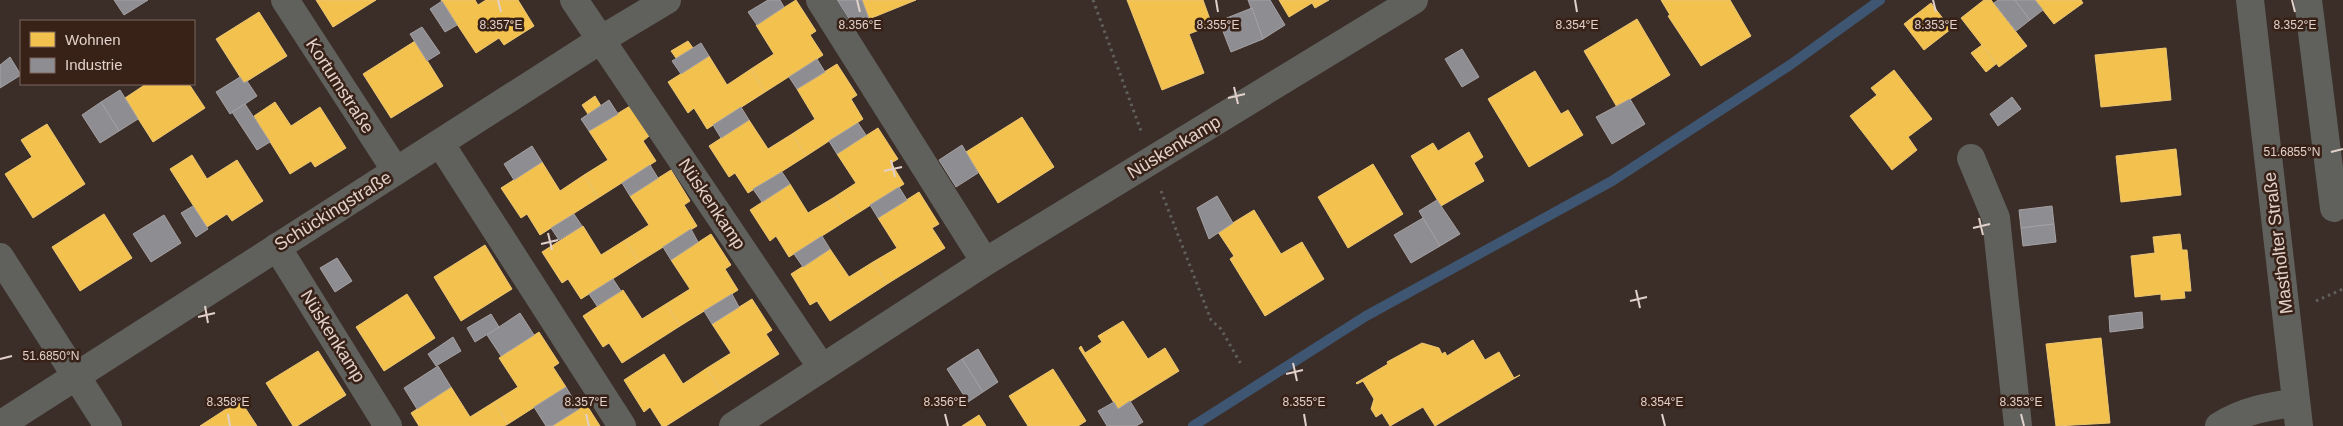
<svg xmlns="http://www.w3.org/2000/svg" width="2343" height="426" viewBox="0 0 2343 426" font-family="Helvetica,sans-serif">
	<rect width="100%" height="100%" fill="#3b2e28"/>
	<!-- homes -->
	<g fill="#f2c14e" stroke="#edc673">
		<path d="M316 0H376L333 27Z"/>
		<path d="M441 0H475L478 5 486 0H518L534 26 504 45 499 38 476 53Z"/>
		<path d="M796 0 816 31 810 35 823 55 765 92 751 69 774 54 756 25Z"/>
		<path d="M862 0H916L869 19Z"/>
		<path d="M1127 0H1203L1212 25 1189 34 1204 73 1162 90Z"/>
		<path d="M1279 0H1329L1315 8 1312 3 1289 17Z"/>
		<path d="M1661 0H1730L1751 36 1701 66 1668 16 1670 15Z"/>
		<path d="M1984 0H1991L2027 46 1999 67 1961 18Z"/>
		<path d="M2035 0H2081L2083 3 2054 24Z"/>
		<path d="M1931 3 1951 29 1924 50 1904 24Z"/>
		<path d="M259 12 287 56 244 83 216 39Z"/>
		<path d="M1637 19 1670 75 1617 107 1584 51Z"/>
		<path d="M415 41 443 86 391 118 363 74Z"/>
		<path d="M688 41 693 48 676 58 671 51Z"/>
		<path d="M1982 45 1996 64 1986 72 1971 53Z"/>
		<path d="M2166 48 2171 100 2101 107 2095 55Z"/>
		<path d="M709 56 727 85 751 69 765 92 707 129 694 108 688 113 668 82Z"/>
		<path d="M837 64 857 95 851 99 863 119 806 156 792 134 815 119 797 89Z"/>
		<path d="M1894 70 1932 119 1908 137 1917 150 1892 170 1850 116 1877 95 1871 88Z"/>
		<path d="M1535 71 1561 114 1568 110 1583 135 1529 167 1488 99Z"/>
		<path d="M146 84H189L205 108 153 142 125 98Z"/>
		<path d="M595 96 601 106 588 114 582 105Z"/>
		<path d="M275 102 291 126 320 107 346 148 315 167 311 161 290 174 254 116Z"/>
		<path d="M630 106 649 136 643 141 656 161 598 198 584 175 608 160 589 131Z"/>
		<path d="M1022 117 1054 167 998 203 966 152Z"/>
		<path d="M749 120 768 149 792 134 806 156 748 193 735 173 729 177 709 146Z"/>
		<path d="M47 124 85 184 33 218 5 174 32 157 21 140Z"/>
		<path d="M878 128 898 159 891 163 904 184 847 220 833 198 856 183 837 154Z"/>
		<path d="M1469 132 1483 157 1474 163 1484 181 1441 206 1411 156 1433 143 1438 151Z"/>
		<path d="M2176 149 2181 195 2121 202 2116 156Z"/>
		<path d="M192 155 207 179 237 160 263 201 232 221 227 214 207 227 170 169Z"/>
		<path d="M542 162 560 191 584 175 598 198 540 235 527 214 521 218 501 188Z"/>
		<path d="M1373 164 1403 214 1348 248 1318 197Z"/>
		<path d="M671 170 690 201 684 205 697 226 639 262 625 240 649 225 630 196Z"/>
		<path d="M790 184 808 213 833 198 847 220 789 257 776 236 770 241 750 210Z"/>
		<path d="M919 192 939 224 932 228 945 248 887 284 873 262 897 248 878 218Z"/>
		<path d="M1254 210 1281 254 1302 242 1324 279 1265 316 1230 259 1234 256 1218 232Z"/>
		<path d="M104 214 132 258 80 291 52 247Z"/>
		<path d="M583 226 601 255 625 240 639 262 581 299 568 279 562 283 542 252Z"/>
		<path d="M711 234 731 265 725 269 738 290 680 326 666 304 690 289 671 260Z"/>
		<path d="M2180 234 2182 250H2187L2191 291H2184L2185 298 2161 300V294L2135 297 2131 256 2155 253 2153 237Z"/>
		<path d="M485 245 512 289 461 321 434 277Z"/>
		<path d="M830 249 849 277 873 262 887 284 830 321 817 301 810 305 791 274Z"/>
		<path d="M623 290 642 319 666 304 680 326 622 363 609 343 603 347 583 316Z"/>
		<path d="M407 294 435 338 384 371 356 327Z"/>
		<path d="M752 299 772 330 766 334 779 354 721 391 707 368 731 353 712 324Z"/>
		<path d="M1123 321 1148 359 1165 348 1179 371 1118 409 1079 348 1081 346 1085 353 1102 342 1098 336Z"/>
		<path d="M539 332 559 363 553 367 566 387 508 424 494 402 518 387 499 358Z"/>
		<path d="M2101 338 2110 423 2056 426 2046 344Z"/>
		<path d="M1473 340 1485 360 1499 352 1514 378 1520 375 1435 426 1423 407 1390 426 1382 413 1376 417 1371 409 1374 399 1363 381 1357 384 1356 383 1388 364 1387 362 1422 343 1439 348 1442 354 1445 352 1447 356Z"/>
		<path d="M318 351 346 395 297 426H293L266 383Z"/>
		<path d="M664 354 683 384 707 368 721 391 666 426H662L650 407 644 412 624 380Z"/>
		<path d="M1053 369 1086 421 1078 426H1028L1009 396Z"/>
		<path d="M451 387 470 417 494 402 508 424 504 426H419L411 413Z"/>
		<path d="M240 400 257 426H200Z"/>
		<path d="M586 404 600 426H552L579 409Z"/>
		<path d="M979 415 986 426H962Z"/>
	</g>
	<!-- industry -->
	<g fill="#8d8d92" stroke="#a6a1a3">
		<path d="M114 0H148L124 15Z"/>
		<path d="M768 0H780L784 7 757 25 748 12Z"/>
		<path d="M837 0H862L869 19 853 25Z"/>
		<path d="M1248 0H1270L1285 25 1263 39Z"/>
		<path d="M1998 0H2015L2030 20 2016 31 1994 3Z"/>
		<path d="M2015 0H2035L2043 10 2030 20Z"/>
		<path d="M442 1 457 25 445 32 430 9Z"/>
		<path d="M1252 8 1263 39 1231 52 1219 21Z"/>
		<path d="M422 27 440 53 427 61 410 34Z"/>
		<path d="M701 43 709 56 681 74 672 61Z"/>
		<path d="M1462 49 1479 77 1462 87 1445 59Z"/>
		<path d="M10 57 21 75 0 88V65Z"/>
		<path d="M817 59 825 72 797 89 789 77Z"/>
		<path d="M240 77 244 83 247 81 257 96 230 114 216 92Z"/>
		<path d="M120 90 138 119 119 131 101 102Z"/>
		<path d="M2012 97 2021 109 1998 126 1990 114Z"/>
		<path d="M1630 99 1645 124 1612 144 1596 117Z"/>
		<path d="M609 100 618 114 589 131 581 119Z"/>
		<path d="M101 102 119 131 100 143 82 115Z"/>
		<path d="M245 104 270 142 257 150 232 112Z"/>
		<path d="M741 107 749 120 721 138 713 125Z"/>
		<path d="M858 123 866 135 837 154 829 141Z"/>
		<path d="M962 145 978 173 956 187 939 160Z"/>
		<path d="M532 146 542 162 514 180 504 164Z"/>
		<path d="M650 165 658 178 630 196 622 183Z"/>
		<path d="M782 172 790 184 762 202 753 189Z"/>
		<path d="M899 187 907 200 878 218 870 205Z"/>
		<path d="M1217 196 1233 223 1209 239 1197 208Z"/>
		<path d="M1437 200 1460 234 1440 246 1419 211Z"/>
		<path d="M193 206 208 229 196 237 181 213Z"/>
		<path d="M2052 206 2054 224 2021 228 2019 210Z"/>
		<path d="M574 214 582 226 559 240 551 228Z"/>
		<path d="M164 215 181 243 151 262 133 234Z"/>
		<path d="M1423 218 1440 246 1411 263 1394 235Z"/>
		<path d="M2054 224 2056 242 2023 246 2021 228Z"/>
		<path d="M691 229 698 242 671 260 663 247Z"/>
		<path d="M822 236 830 249 803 267 794 254Z"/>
		<path d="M337 258 352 281 335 292 320 268Z"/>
		<path d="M613 279 621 291 597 306 589 294Z"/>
		<path d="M732 294 739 307 712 324 704 311Z"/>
		<path d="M2142 312 2143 328 2110 332 2109 316Z"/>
		<path d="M520 313 534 335 501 356 487 335Z"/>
		<path d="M491 314 499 327 475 342 467 328Z"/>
		<path d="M453 337 461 351 436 366 428 354Z"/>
		<path d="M978 349 998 382 983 392 962 359Z"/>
		<path d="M962 359 983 392 968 402 947 369Z"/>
		<path d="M438 366 451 387 417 409 404 388Z"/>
		<path d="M566 387 579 409 552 426H546L534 407Z"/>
		<path d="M1130 401 1143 422 1136 426H1107L1098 411 1114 402 1118 409Z"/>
	</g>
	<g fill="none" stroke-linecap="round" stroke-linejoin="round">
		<!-- stream -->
		<path stroke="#3e5672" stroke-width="10" d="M1193 426 1366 316 1612 181 1790 65 1880 0"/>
		<!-- path -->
		<g stroke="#615f5b" stroke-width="3" stroke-dasharray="2.5 4" stroke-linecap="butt">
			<path d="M1093 0 1141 131"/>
			<path d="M1161 191 1211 320 1221 329 1242 366"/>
			<path d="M2316 301 2343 289"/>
		</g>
		<!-- minor -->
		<g stroke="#60615d" stroke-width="28">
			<path d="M285 0 396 171"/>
			<path d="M574 0 822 368"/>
			<path d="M820 0 985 262"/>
			<path d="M2250 0 2299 426"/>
			<path d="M2308 0 2334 208"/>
			<path d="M440 143 622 426"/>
			<path d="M1971 158 1996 218 2018 426"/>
			<path d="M277 247 388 426"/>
			<path d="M0 257 108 426"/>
			<path d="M0 425 602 39 667 0"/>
			<path d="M733 426 985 262 1414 0"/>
			<path d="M2219 426C2243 411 2268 406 2296 403"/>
		</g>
	</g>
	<!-- ticks -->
	<path fill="none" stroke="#e1d1ca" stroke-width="2" d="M498 0 501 12M857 0 860 12M1216 0 1218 12M1575 0 1577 12M1933 0 1936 12M2292 0 2295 12M1234 87 1238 104M1228 98 1245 94M2331 152 2343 149M891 160 895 177M884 171 902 167M1979 218 1983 235M1973 228 1990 224M548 233 552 250M541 244 558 240M1636 290 1640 308M1630 301 1647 297M205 306 208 323M198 317 215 313M0 359 12 356M1293 363 1297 381M1286 374 1303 370M228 414 230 426M586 414 589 426M945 414 948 426M1304 414 1306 426M1662 414 1665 426M2021 414 2024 426"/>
	<g text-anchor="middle" stroke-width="5" stroke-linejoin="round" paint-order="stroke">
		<!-- street labels -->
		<g font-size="18" fill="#e1d1ca" stroke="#382117">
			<text transform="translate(340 86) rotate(57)" y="6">Kortumstraße</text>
			<text transform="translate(1174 147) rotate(-31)" y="6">Nüskenkamp</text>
			<text transform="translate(712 204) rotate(56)" y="6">Nüskenkamp</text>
			<text transform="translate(333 211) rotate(-32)" y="6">Schückingstraße</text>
			<text transform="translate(2278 243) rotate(-97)" y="6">Mastholter Straße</text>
			<text transform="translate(333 336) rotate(58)" y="6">Nüskenkamp</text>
		</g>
	</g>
	<g font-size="12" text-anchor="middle" fill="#e1d1ca" stroke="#382117" stroke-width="5" stroke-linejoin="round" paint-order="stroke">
		<text x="501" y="29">8.357°E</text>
		<text x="860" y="29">8.356°E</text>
		<text x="1218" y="29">8.355°E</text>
		<text x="1577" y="29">8.354°E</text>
		<text x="1936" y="29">8.353°E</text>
		<text x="2295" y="29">8.352°E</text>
		<text x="2292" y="156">51.6855°N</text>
		<text x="51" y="360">51.6850°N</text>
		<text x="228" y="406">8.358°E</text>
		<text x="586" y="406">8.357°E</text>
		<text x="945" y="406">8.356°E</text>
		<text x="1304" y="406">8.355°E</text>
		<text x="1662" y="406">8.354°E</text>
		<text x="2021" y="406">8.353°E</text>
	</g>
	<!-- legend -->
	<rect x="20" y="20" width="175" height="65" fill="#382117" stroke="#7c675f"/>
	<rect x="30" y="32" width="25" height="15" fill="#f2c14e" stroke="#7c675f"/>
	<text x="65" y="45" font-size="15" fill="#e1d1ca">Wohnen</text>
	<rect x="30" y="58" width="25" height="15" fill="#8d8d92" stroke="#7c675f"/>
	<text x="65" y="70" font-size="15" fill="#e1d1ca">Industrie</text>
</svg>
